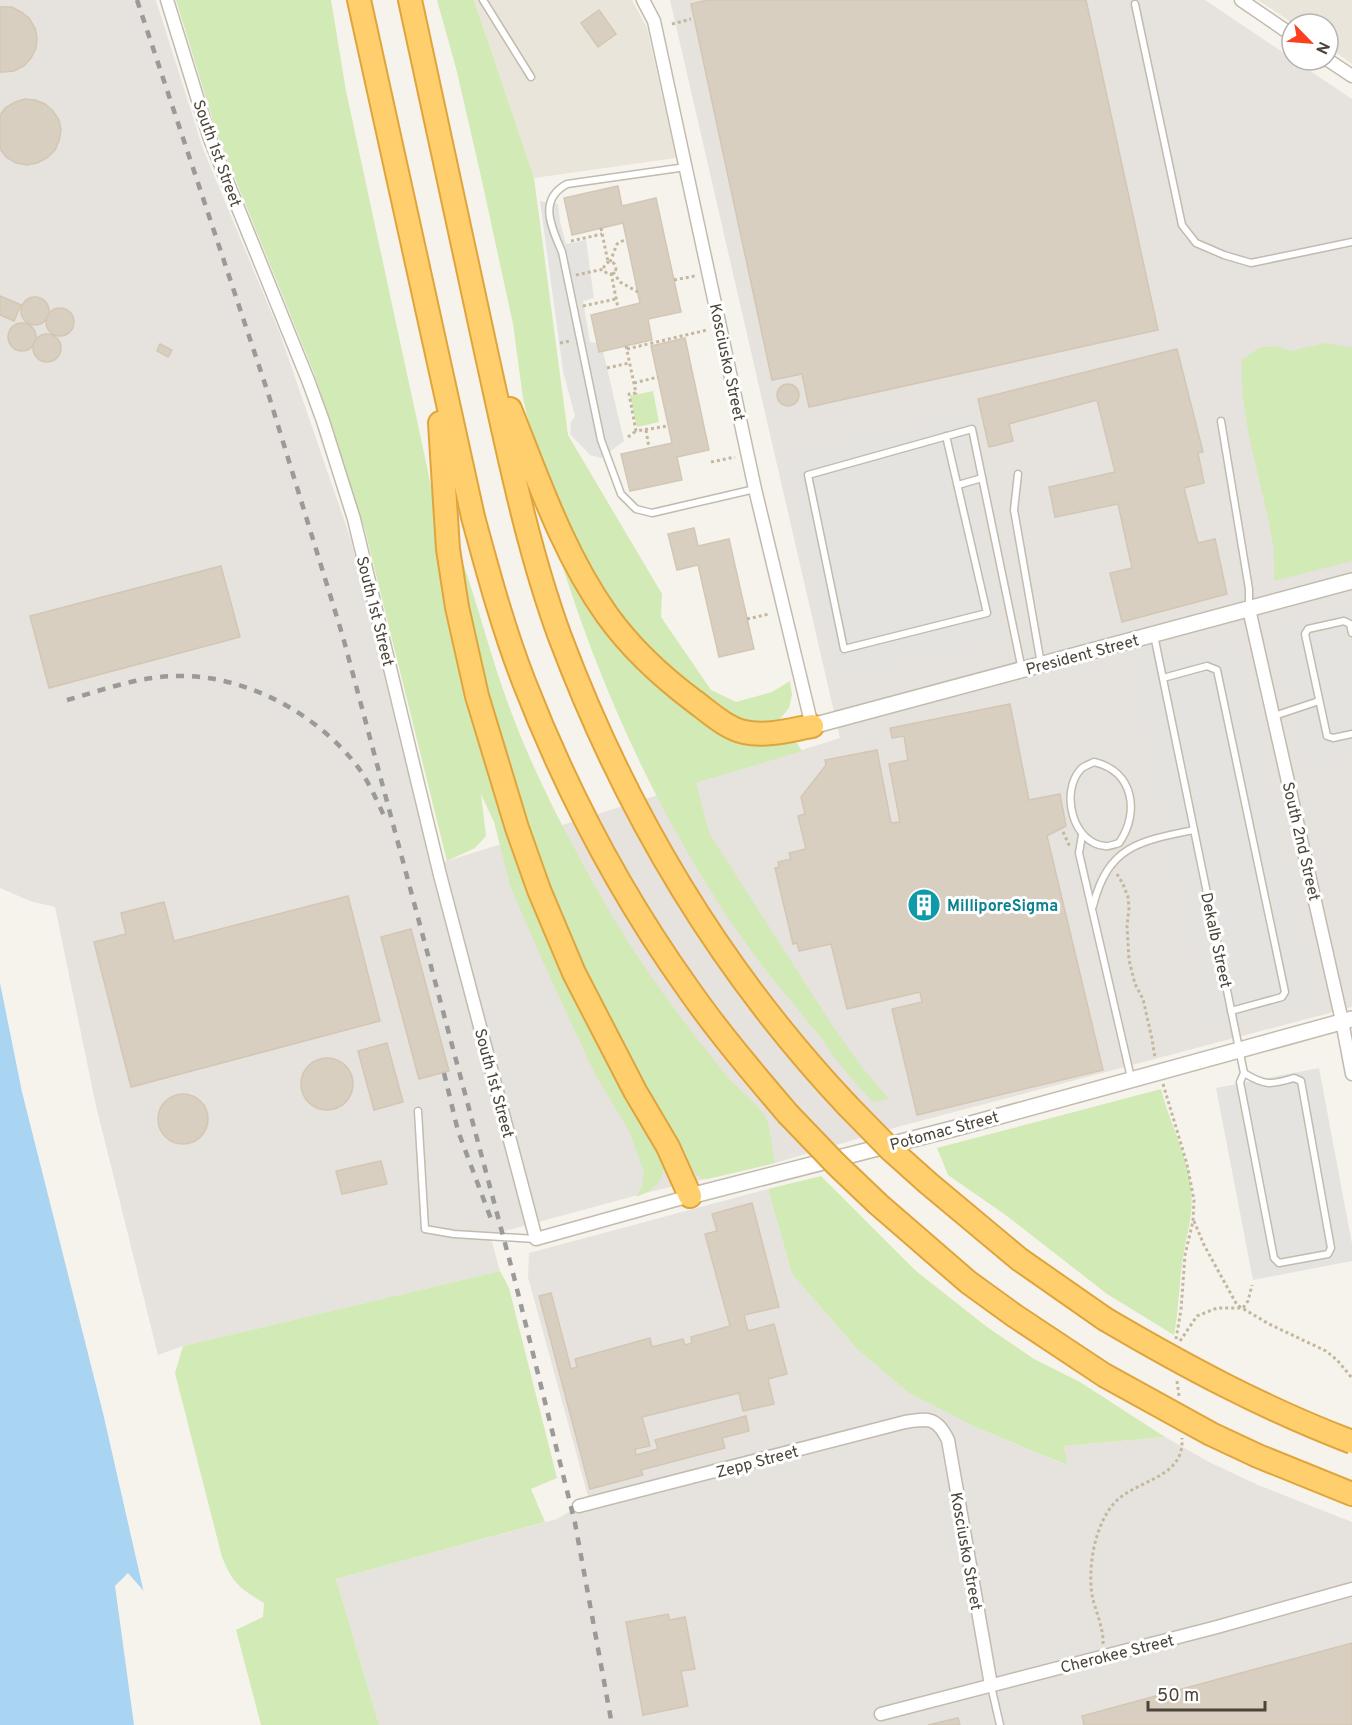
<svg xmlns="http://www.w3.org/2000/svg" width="1352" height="1725" viewBox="0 0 1352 1725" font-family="Overpass,sans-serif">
	<rect width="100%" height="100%" fill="#f6f3ec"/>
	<!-- residential -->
	<g fill="#eae5da">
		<path d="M474 0H632L647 28 676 158 534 178Z"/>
		<path d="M1258 0H1352V64L1328 47V24H1294Z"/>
	</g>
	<!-- industrial -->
	<g fill="#e6e2dd">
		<path d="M0 0H156L203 149 279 331 350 537 430 863 447 861 840 738 670 0H1205L1352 99V1007L901 1126 775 1163 649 1192 490 1235 500 1271 183 1346 158 1355 96 1106 55 907 30 901 0 888Z"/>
		<path d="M768 1189 792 1274 857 1349 909 1393 975 1427 1066 1465 1064 1446 1165 1437 1209 1462 1258 1485 1352 1522V1725H379L336 1579 557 1519 589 1500 528 1277 529 1253Z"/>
	</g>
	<!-- green -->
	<g fill="#d2eab5">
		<path d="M176 0H331L346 91 426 462 482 741 663 1159C666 1180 655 1190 636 1197L642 1187 644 1172 629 1131 595 1074 545 966 511 888 494 822 481 794 486 836 475 848 447 861 365 530 314 373 217 134Z"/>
		<path d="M437 0H474L534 178 568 435 662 594 661 617 711 690 736 702 772 692 790 681 792 695 789 708 780 719 766 726 737 721 657 661 595 585 542 467 531 432 523 398 513 324 480 172 456 68Z"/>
		<path d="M1326 343 1352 348V561L1274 581C1274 567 1275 553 1272 539 1262 479 1239 421 1242 360L1259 348 1277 346 1290 351Z"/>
		<path d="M653 391 659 422 637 427 630 396Z"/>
		<path d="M551 529 572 570 701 714 794 739 802 751 696 783 709 833 830 1022 861 1066 889 1099 873 1102C863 1091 852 1080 843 1068 834 1058 827 1046 819 1035 792 1002 764 970 740 935 654 811 594 674 551 529Z"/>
		<path d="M460 554C478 605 491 658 510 709 538 784 577 856 617 924 649 977 687 1027 726 1075 736 1088 759 1104 766 1118 771 1129 772 1150 775 1163L708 1179H702L695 1173 643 1088 571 943 545 877 518 802 474 646 458 555Z"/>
		<path d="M1161 1089C1168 1118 1184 1149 1190 1180 1195 1212 1188 1227 1183 1257 1179 1283 1179 1309 1174 1335L1107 1294 1007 1216 948 1175 937 1148Z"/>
		<path d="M821 1176 916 1271 987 1327 1034 1359 1080 1382 1165 1437 1064 1446 1067 1465 975 1427 909 1393 857 1349 792 1274 768 1189Z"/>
		<path d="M500 1271 509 1288 557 1478 531 1489 545 1522 336 1579 379 1725H261L236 1630 263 1617 264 1603C240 1588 233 1584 222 1557L175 1373 183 1346Z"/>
	</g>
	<!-- parking -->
	<g fill="#e5e3e0">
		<path d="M540 201 558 204 560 222 566 244 586 240 594 298 583 301 590 342 597 343 599 352 603 351 624 441 601 458 590 455 570 434 571 422 575 416 563 371Z"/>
		<path d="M975 414 981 440 960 445 1004 636 837 675 788 458Z"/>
		<path d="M1352 608V754L1307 763 1278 624Z"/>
		<path d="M1238 646 1312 1001 1210 1023 1136 668Z"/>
		<path d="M1319 1068 1352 1244V1261L1253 1280 1216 1088Z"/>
	</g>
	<!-- water -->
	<path fill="#a9d4f2" d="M0 983 22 1092 103 1413 174 1725H0Z"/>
	<!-- pier -->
	<path fill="#f6f3ec" d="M128 1573 148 1596 177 1725H134L115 1586Z"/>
	<!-- building -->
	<g fill="#d8cfc1" stroke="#d3c7b4" stroke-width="1.5">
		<path d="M707 0H1086L1158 330 809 407 802 374 772 380 691 4Z"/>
		<path d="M0 7H12L21 12 29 18 35 28 37 38 36 48 31 58 24 66 14 71 3 72H0Z"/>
		<path d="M599 10 616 34 598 47 581 23Z"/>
		<path d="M25 99 35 100 45 104 53 111 59 120 61 130 59 141 55 150 47 158 37 163 27 165 16 163 6 157 0 149V115L5 108 15 102Z"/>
		<path d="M618 186 622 206 656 198 681 312 648 319 652 340 599 352 591 315 640 303 623 223 572 235 564 198Z"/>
		<path d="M0 296 21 305 14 321 0 315Z"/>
		<circle cx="35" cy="311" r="14"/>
		<circle cx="60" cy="322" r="14"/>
		<circle cx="22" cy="337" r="14"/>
		<circle cx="47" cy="348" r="14"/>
		<path d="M685 338 709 450 677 457 682 480 630 491 621 454 672 443 651 346Z"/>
		<path d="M160 344 172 350 168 357 157 351Z"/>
		<path d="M1177 349 1203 452 1198 453 1204 483 1184 488 1198 543 1215 539 1227 594 1122 622 1110 573 1132 568 1118 504 1055 517 1049 487 1115 472 1097 400 1009 424 1013 441 989 447 978 399Z"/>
		<circle cx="788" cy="395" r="11"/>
		<path d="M694 528 698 546 729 539 754 649 719 657 698 565 677 570 668 534Z"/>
		<path d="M221 566 240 637 49 688 30 616Z"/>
		<path d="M1010 704 1029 800 1060 794 1066 826 1047 836 1103 1070 917 1115 892 1009 922 1002 920 992 847 1009 831 944 799 951 797 943 793 944 775 868 779 867 778 862 791 859 789 853 806 849 798 816 805 814 801 797 826 765 825 760 877 750 891 823 900 822 889 764 908 760 904 736 892 738 890 728Z"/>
		<path d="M348 896 380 1021 131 1087 94 942 126 934 121 913 164 902 174 941Z"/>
		<path d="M411 929 449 1071 419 1079 381 937Z"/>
		<path d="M387 1043 403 1102 374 1110 358 1051Z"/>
		<circle cx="327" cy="1084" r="26"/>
		<circle cx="183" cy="1119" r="25"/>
		<path d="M381 1161 387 1184 342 1194 336 1171Z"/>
		<path d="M752 1203 779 1307 744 1315 748 1331 774 1324 787 1374 768 1379 774 1404 743 1411 739 1393 642 1417 650 1446 635 1449 636 1455 658 1449 655 1440 746 1416 749 1431 722 1438 725 1448 641 1470 643 1475 590 1489 539 1296 551 1293 571 1369 577 1367 575 1359 650 1338 652 1347 683 1339 685 1345 692 1343 691 1337 730 1326 705 1234 717 1231 712 1214Z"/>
		<path d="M668 1614 670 1620 685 1617 695 1669 681 1671 688 1706 643 1715 626 1622Z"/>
		<path d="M1352 1643V1725H1084L1082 1716Z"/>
		<path d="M958 1718 960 1725H928Z"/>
	</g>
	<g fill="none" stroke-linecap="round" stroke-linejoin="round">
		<!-- service casing -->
		<g stroke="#c2bbae" stroke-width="9">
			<g id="service">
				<path d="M483 0 531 77"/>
				<path d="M1135 4 1182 225 1196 243 1224 255 1251 263 1352 242"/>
				<path d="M686 167 567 184C537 200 552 228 562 252L601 440 621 494 636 509 652 513 755 489"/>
				<path d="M1221 421 1249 589V608"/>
				<path d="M946 436 987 613 844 649 808 475 972 429 1022 670"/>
				<path d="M1018 474 1014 510 1041 664"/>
				<path d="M958 485 982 478"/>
				<path d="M1352 633 1350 624 1344 621 1308 629 1305 634 1327 736 1333 738 1352 734"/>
				<path d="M1154 635 1244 1073 1240 1082 1274 1258 1279 1263 1328 1254 1331 1248 1301 1081 1294 1078C1271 1085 1265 1086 1244 1073"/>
				<path d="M1163 678 1207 666 1217 670 1285 992 1282 997 1231 1011"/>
				<path d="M1274 716 1319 701"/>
				<path d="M1094 762C1134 771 1140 813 1119 843 1115 844 1109 847 1105 846 1072 843 1060 791 1081 769 1084 766 1090 764 1094 762Z"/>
				<path d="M1082 835 1079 853 1131 1078"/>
				<path d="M1093 906C1108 846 1139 841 1194 830"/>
				<path d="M418 1111 425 1229 454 1234 535 1239"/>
				<path d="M991 1686 1000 1725"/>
			</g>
		</g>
		<!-- minor casing -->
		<g stroke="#c2bbae" stroke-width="15">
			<g id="minor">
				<path d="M167 0 210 139 308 380 323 421 354 519 440 875 536 1239 690 1196"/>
				<path d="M643 0 654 21 755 489 812 726"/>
				<path d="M1241 0 1292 35"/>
				<path d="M1328 60 1352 76"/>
				<path d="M1249 609 1342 1021 1352 1074"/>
				<path d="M579 1506 905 1422C928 1418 937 1417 948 1440L991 1685"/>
				<path d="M881 1714 1217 1627 1352 1589"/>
			</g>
		</g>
		<!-- tertiary casing -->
		<g stroke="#c2bbae" stroke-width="18">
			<g id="tertiary">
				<path d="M812 726 1352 581"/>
				<path d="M690 1196 956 1128 1352 1019"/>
			</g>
		</g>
		<!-- motorway casing -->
		<g stroke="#e0a43c" stroke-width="26">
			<g id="motorway">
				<path d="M359 0 473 517C488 572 503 628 524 682 566 790 621 895 689 990 719 1033 754 1074 788 1114"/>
				<path d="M410 0C436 119 461 237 487 356 508 450 527 547 560 637 625 810 720 970 847 1105"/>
				<path d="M510 409C538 479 563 553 607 615 630 647 662 677 694 701 709 712 726 728 744 732 766 737 790 730 812 726"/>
				<path d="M440 423 448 549 457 607 477 696 517 828 539 890 574 973 635 1091 668 1147 690 1196"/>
				<path d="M928 1183 1019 1259 1105 1319"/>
				<path d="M878 1204 968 1282 1015 1316 1104 1375"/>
				<path d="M1258 1456 1352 1494"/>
			</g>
		</g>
		<!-- path -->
		<g stroke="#c4b79f" stroke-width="3" stroke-dasharray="3 3" stroke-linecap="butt">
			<path d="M672 24 691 19"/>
			<path d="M601 228 608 262"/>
			<path d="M571 241 602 234"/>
			<circle cx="610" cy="268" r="6"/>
			<path d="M610 262 617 244 626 239"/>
			<path d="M613 272 620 282 638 292"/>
			<path d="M611 273 618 308"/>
			<path d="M576 275 604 269"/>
			<path d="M674 280 695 276"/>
			<path d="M583 306 616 299"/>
			<path d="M560 343 570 341"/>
			<path d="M626 346 636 393 629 394 636 431 668 426"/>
			<path d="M627 349 707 330"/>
			<path d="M607 368 629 363"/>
			<path d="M634 383 658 377"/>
			<path d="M646 430 649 448"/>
			<path d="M628 437 636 431"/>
			<path d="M711 462 735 457"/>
			<path d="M747 619 769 614"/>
			<path d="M1063 832 1070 847"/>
			<path d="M1117 874 1123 884 1128 897 1129 908 1127 926 1129 960 1135 984 1143 999 1152 1039 1155 1058"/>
			<path d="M1163 1084 1187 1164 1194 1200 1193 1221 1185 1255 1181 1310 1176 1339"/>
			<path d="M1194 1221 1204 1245 1237 1305 1269 1324 1326 1351 1337 1360 1352 1378"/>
			<path d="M1180 1341 1197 1316 1217 1308H1243L1248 1301 1252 1285"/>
			<path d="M1177 1381 1179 1396"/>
			<path d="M1103 1644C1104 1629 1095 1610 1092 1595 1088 1567 1094 1530 1111 1507 1131 1479 1185 1481 1182 1438"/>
		</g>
		<!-- service -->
		<use href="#service" stroke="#fff" stroke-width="6"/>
		<!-- minor -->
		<use href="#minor" stroke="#fff" stroke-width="12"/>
		<!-- tertiary -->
		<use href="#tertiary" stroke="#fff" stroke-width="15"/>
		<!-- motorway -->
		<use href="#motorway" stroke="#ffcf6e" stroke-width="22"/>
		<!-- rail -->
		<g stroke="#9a9a9a" stroke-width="4.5" stroke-dasharray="8 8" stroke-linecap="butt">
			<path d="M137 0 268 393 343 637 514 1277 575 1523 612 1725"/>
			<path d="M67 700C103 690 140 676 178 676 245 675 313 712 354 762 368 779 376 799 385 818"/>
			<path d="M444 1073 458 1131 491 1219"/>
		</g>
		<!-- motorway-bridge casing -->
		<g stroke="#e0a43c" stroke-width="26" stroke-linecap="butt">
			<g id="motorway-bridge">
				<path d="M847 1105 890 1149 928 1183"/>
				<path d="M788 1114 836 1164 878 1204"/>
				<path d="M1105 1319C1185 1366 1265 1409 1352 1442"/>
				<path d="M1104 1375 1211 1434 1258 1456"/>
			</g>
		</g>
		<!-- motorway-bridge -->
		<use href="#motorway-bridge" stroke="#ffcf6e" stroke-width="22"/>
	</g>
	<!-- icons -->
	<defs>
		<g id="building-disc" transform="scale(1.725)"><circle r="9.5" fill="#0f9aa8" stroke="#fff"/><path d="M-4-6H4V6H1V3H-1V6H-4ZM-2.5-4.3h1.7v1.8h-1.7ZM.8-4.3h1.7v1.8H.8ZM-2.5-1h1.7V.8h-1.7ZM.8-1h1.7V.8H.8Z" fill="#fff"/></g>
	</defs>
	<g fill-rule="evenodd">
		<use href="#building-disc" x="924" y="905"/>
	</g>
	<g text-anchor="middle" stroke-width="6" stroke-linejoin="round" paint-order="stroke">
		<!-- street labels -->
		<g font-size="16" fill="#4b4439" stroke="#fff">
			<text transform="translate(218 153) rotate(70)" y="6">South 1st Street</text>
			<text transform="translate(728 362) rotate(78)" y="6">Kosciusko Street</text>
			<text transform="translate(376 611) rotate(76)" y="6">South 1st Street</text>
			<text transform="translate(1082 654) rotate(-15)" y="6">President Street</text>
			<text transform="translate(1302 841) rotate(77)" y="6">South 2nd Street</text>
			<text transform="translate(1217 940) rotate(78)" y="6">Dekalb Street</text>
			<text transform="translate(495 1083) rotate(75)" y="6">South 1st Street</text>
			<text transform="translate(944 1130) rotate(-15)" y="6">Potomac Street</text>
			<text transform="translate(757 1461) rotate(-15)" y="6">Zepp Street</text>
			<text transform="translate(967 1551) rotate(80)" y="6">Kosciusko Street</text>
			<text transform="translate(1117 1653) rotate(-14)" y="6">Cherokee Street</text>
		</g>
		<!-- culture labels -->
		<g font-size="16" font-weight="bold" fill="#0d838f" stroke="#fff" text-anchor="start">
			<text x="947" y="911">MilliporeSigma</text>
		</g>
	</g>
	<!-- north arrow -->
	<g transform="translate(1310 42) rotate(115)"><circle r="28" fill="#ffffff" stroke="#b7b4b0" stroke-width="1.5"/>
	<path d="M0-4.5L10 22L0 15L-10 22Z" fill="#fc3f1d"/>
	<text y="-9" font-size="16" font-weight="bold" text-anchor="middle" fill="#4b4439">N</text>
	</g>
	<!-- scale -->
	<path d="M1148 1701v9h117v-9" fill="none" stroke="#4b4439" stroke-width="3"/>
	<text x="1157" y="1701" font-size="18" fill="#4b4439" stroke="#ffffff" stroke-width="4.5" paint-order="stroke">50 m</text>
</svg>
